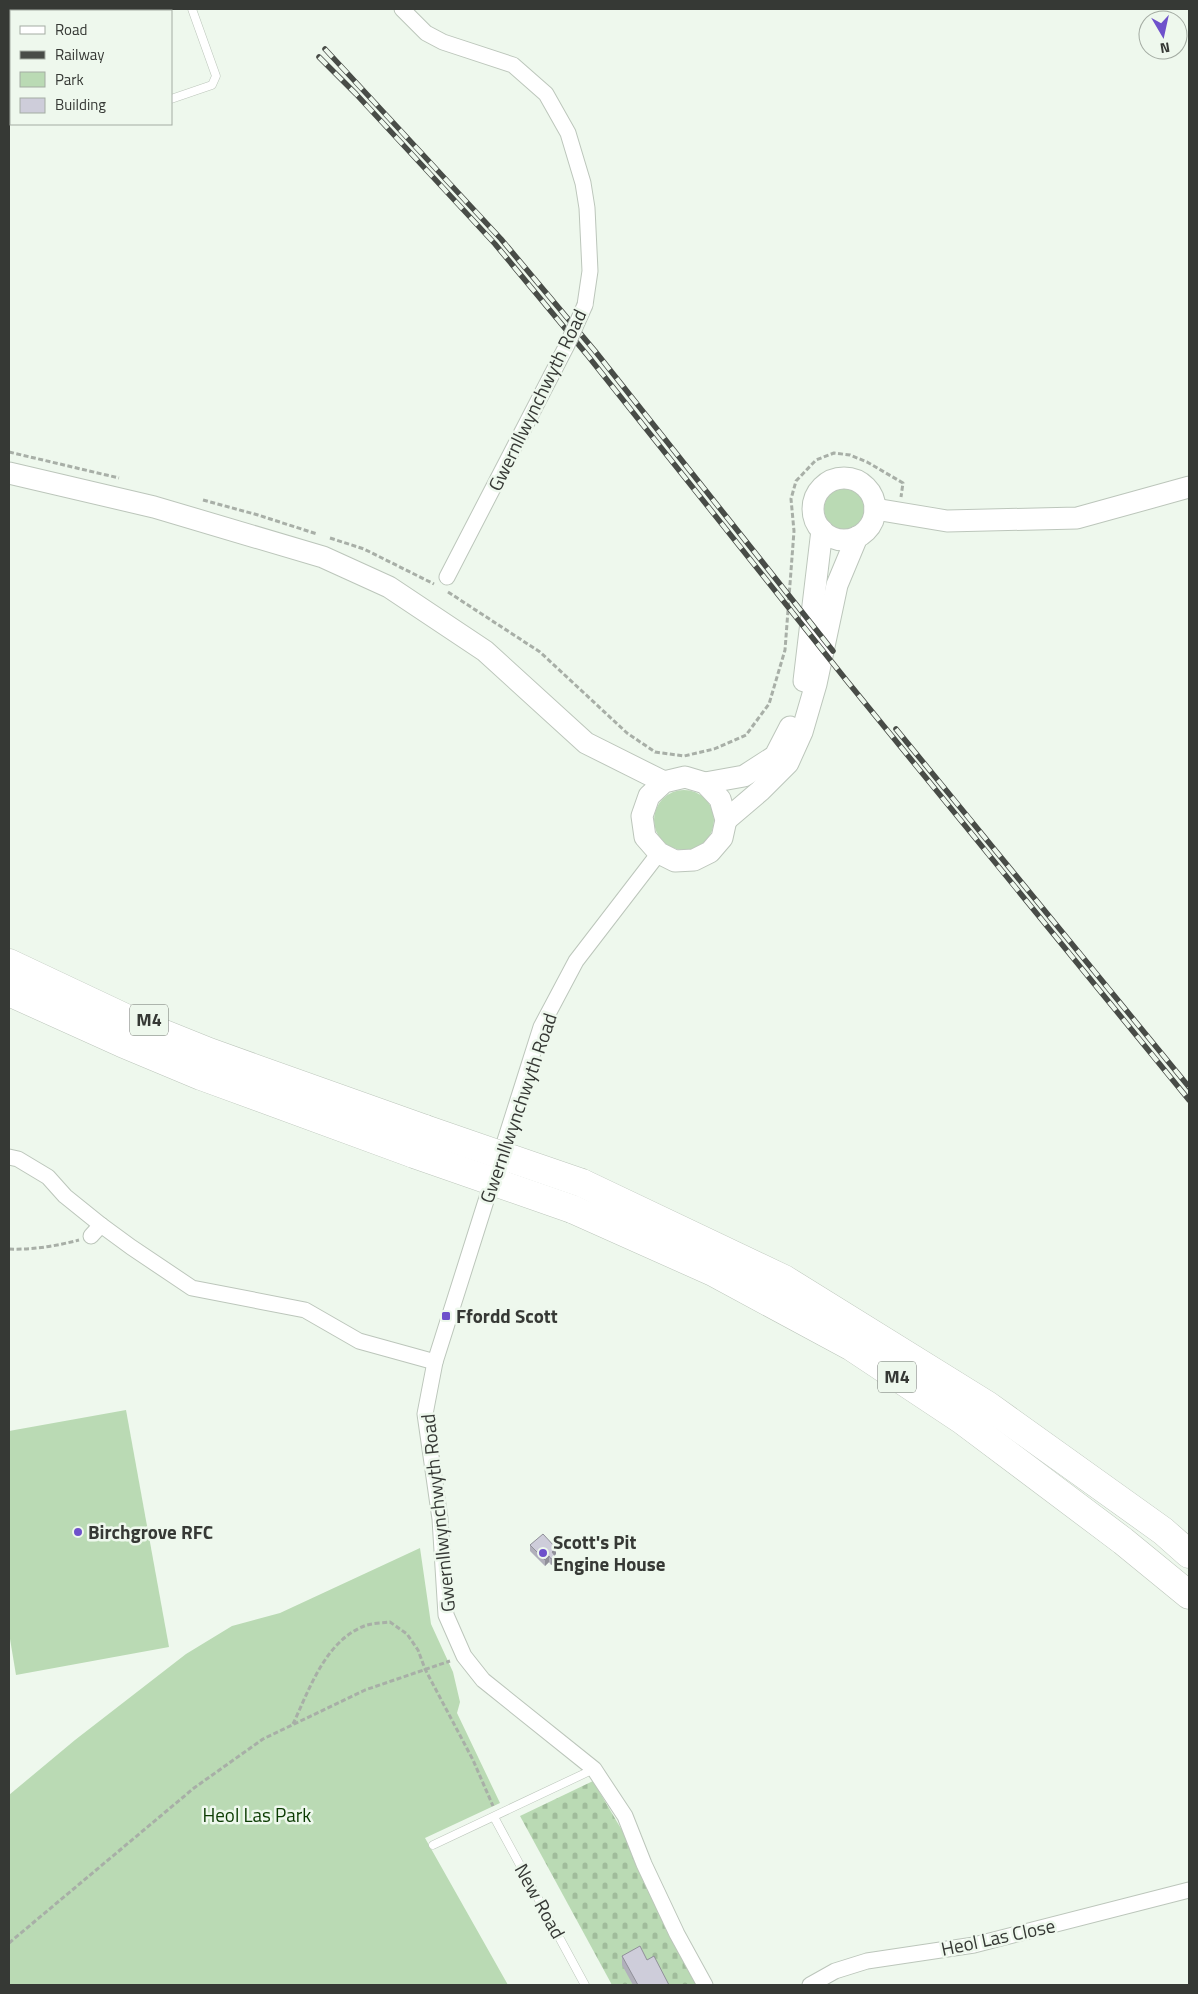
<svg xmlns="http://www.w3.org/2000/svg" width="1198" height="1994" viewBox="0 0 1198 1994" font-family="'Titillium Web',sans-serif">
	<defs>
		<pattern id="cemetery-stones" width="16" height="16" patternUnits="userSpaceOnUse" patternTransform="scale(1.25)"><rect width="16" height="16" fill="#badab4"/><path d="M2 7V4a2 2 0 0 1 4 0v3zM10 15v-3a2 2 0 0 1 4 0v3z" fill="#a0bc9b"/></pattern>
	</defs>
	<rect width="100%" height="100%" fill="#eef8ed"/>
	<!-- green -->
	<g fill="#badab4">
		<circle cx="845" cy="509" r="21"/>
		<circle cx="684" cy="820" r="30"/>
		<path d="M126 1410 169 1647 16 1675 9 1633V1431Z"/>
		<path d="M420 1548 431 1624 453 1672 460 1702 457 1713 500 1803 425 1838 508 1985H9V1795L75 1740 186 1654 232 1626 280 1613Z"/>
	</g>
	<!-- cemetery -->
	<path fill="url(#cemetery-stones)" d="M593 1781 633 1849 699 1985H612L520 1816Z"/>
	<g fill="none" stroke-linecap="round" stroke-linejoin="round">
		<!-- service casing -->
		<g stroke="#bcc6bb" stroke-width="9">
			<g id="service">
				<path d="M171 99 212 85 216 76 192 9"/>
				<path d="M494 1817 585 1985"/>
				<path d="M433 1845 594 1769"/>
			</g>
		</g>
		<!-- minor casing -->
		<g stroke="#bcc6bb" stroke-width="17">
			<g id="minor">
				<path d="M402 9 426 33 443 42 513 65 546 94 568 133 583 183 587 208 590 271 585 305"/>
				<path d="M447 577 551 376"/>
				<path d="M659 853 576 961 541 1027 435 1362 425 1414 440 1519 446 1615 464 1656 483 1680 594 1769 625 1816 644 1864 677 1934 705 1985"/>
				<path d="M9 1157 18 1159 48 1177 65 1196 101 1225 131 1247 192 1288 305 1310 359 1341 435 1362"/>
				<path d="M91 1236 101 1225"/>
				<path d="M810 1985 835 1971 867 1961 974 1945 1189 1890"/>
			</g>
		</g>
		<!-- secondary casing -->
		<g stroke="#bcc6bb" stroke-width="23">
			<g id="secondary">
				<path d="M9 473 154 507 323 557 389 587 485 651 586 743 664 782 685 777 705 783 720 799 726 820 722 838 710 852 694 860 675 861 659 853 645 837 642 816 649 796 664 782"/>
				<circle cx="844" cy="509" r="31"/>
				<path d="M875 509 947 521 1077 518 1189 487"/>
				<path d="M804 681 822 530"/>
				<path d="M705 783 744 776 775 756 790 727"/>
				<path d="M726 820 760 791 788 763 802 732 816 684 837 585 857 537"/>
			</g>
		</g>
		<!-- primary casing -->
		<g stroke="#bcc6bb" stroke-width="26">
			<g id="primary">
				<path d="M94 11 101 9"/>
				<path d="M9 39H11"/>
			</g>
		</g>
		<!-- motorway casing -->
		<g stroke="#bcc6bb" stroke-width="29">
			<g id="motorway">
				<path d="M9 963 132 1021 209 1052 425 1129"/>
				<path d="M9 992 122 1043 201 1076 414 1154"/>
				<path d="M582 1183 784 1279 987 1405 1163 1531 1189 1554"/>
				<path d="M572 1209 713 1272 852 1347 962 1420 1123 1541 1189 1595"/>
			</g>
		</g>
		<!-- path -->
		<g stroke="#a8afa7" stroke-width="3" stroke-dasharray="5 2.5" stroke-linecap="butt">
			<path d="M9 452 119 478"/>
			<path d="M203 500 258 515 317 534"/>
			<path d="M330 538 364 549 434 584"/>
			<path d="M448 592 540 652 627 733 655 752 684 756 714 749 746 735 769 704 785 650 794 531 791 499 796 481 816 460 834 453 850 455 867 462 903 483 901 497"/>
			<path d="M9 1249C33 1250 56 1246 79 1240"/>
			<path d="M293 1724C310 1688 326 1639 367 1625 374 1623 383 1623 390 1622L407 1634 418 1650 425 1669 473 1760 493 1806"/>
			<path d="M9 1943 194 1788 263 1739 365 1690 450 1661"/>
		</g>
		<!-- service -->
		<use href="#service" stroke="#fff" stroke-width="8"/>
		<!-- minor -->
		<use href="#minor" stroke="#fff" stroke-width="15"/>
		<!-- secondary -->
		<use href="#secondary" stroke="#fff" stroke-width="21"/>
		<!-- primary -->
		<use href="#primary" stroke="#fff" stroke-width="24"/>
		<!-- motorway -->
		<use href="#motorway" stroke="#fff" stroke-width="28"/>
		<!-- rail casing -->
		<g stroke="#484c47" stroke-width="5.5">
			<g id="rail">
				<path d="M325 49 501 239 595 351 833 651"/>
				<path d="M319 57 356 94 495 244 588 356 847 681 1189 1100"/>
				<path d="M896 729 1189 1087"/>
			</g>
		</g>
		<!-- rail -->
		<use href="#rail" stroke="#eef8ed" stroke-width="4" stroke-dasharray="11" stroke-linecap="butt"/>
		<!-- minor-bridge casing -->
		<g stroke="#bcc6bb" stroke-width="17" stroke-linecap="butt">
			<path id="minor-bridge" d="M551 376 567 345 585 305"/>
		</g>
		<!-- motorway-bridge casing -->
		<g stroke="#bcc6bb" stroke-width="29" stroke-linecap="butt">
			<g id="motorway-bridge">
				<path d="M425 1129 582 1183"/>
				<path d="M414 1154 572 1209"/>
			</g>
		</g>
		<!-- minor-bridge -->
		<use href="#minor-bridge" stroke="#fff" stroke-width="15"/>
		<!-- motorway-bridge -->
		<use href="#motorway-bridge" stroke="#fff" stroke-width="28"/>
	</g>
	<!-- wall -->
	<g fill="#b1b0bb">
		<path d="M530 1545 556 1554 555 1555V1562L551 1565 549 1562 545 1566 530 1551Z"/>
		<path d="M622 1956 647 1960 669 1985H633L622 1965Z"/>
	</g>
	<!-- shaded-wall -->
	<g fill="#909099">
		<path d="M556 1548V1554L552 1558V1552Z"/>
		<path d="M549 1556V1562L545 1566V1560Z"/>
		<path d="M555 1556V1562L551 1565V1559Z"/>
	</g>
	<!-- building -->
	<g fill="#cecdda" stroke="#909099">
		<path d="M543 1534 556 1548 552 1552 555 1556 551 1559 549 1556 545 1560 530 1545Z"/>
		<path d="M640 1946 647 1960 654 1956 669 1985H638L622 1956Z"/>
	</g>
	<!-- markers -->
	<g fill="#6e51cb" stroke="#eef8ed" stroke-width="2">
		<rect x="441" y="1311" width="10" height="10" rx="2.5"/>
		<circle cx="78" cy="1532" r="5"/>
		<circle cx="543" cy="1553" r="5"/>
	</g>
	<g text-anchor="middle" stroke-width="5" stroke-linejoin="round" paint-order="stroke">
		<!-- shield labels -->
		<g fill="#eef8ed" stroke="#6d726c" stroke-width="1">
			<rect x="130" y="1004.5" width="38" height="31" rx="4"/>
			<rect x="878" y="1361.5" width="38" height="31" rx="4"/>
		</g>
		<g font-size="18" font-weight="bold" fill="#363935">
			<text x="149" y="1026">M4</text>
			<text x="897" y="1383">M4</text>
		</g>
		<!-- street labels -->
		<g font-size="19" fill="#363935" stroke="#eef8ed">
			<text transform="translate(537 400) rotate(-64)" y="7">Gwernllwynchwyth Road</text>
			<text transform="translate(518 1108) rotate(-71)" y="7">Gwernllwynchwyth Road</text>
			<text transform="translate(438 1513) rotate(-96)" y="7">Gwernllwynchwyth Road</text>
			<text transform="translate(540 1901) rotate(61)" y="7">New Road</text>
			<text transform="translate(998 1937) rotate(-12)" y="7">Heol Las Close</text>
		</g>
		<!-- poi labels -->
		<g font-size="19" font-weight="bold" fill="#363935" stroke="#eef8ed" text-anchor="start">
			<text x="456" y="1323">Ffordd Scott</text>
			<text x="88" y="1539">Birchgrove RFC</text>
			<text x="553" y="1549">Scott's Pit<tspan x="553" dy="22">Engine House</tspan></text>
		</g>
		<!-- park labels -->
		<g font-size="19" fill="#0b3b02" stroke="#eef8ed">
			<text x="257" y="1822">Heol Las Park</text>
		</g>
	</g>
	<!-- border -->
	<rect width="1198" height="1994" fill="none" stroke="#363935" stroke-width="20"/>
	<!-- legend -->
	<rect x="10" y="10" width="162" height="115" fill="#eef8ed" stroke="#a4aca3"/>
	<rect x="20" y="26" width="25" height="8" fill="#ffffff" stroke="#a4aca3"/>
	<text x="55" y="35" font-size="15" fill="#363935">Road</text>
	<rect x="20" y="51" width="25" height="8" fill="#484c47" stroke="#a4aca3"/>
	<text x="55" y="60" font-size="15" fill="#363935">Railway</text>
	<rect x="20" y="72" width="25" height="15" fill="#badab4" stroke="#a4aca3"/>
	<text x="55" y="85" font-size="15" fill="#363935">Park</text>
	<rect x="20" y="98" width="25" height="15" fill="#cecdda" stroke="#a4aca3"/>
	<text x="55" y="110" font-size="15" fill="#363935">Building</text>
	<!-- north arrow -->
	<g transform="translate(1163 35) rotate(171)"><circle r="24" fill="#eef8ed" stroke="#a4aca3"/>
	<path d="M0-4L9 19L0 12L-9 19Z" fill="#6e51cb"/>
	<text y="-8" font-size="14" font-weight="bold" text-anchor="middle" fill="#363935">N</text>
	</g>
</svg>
